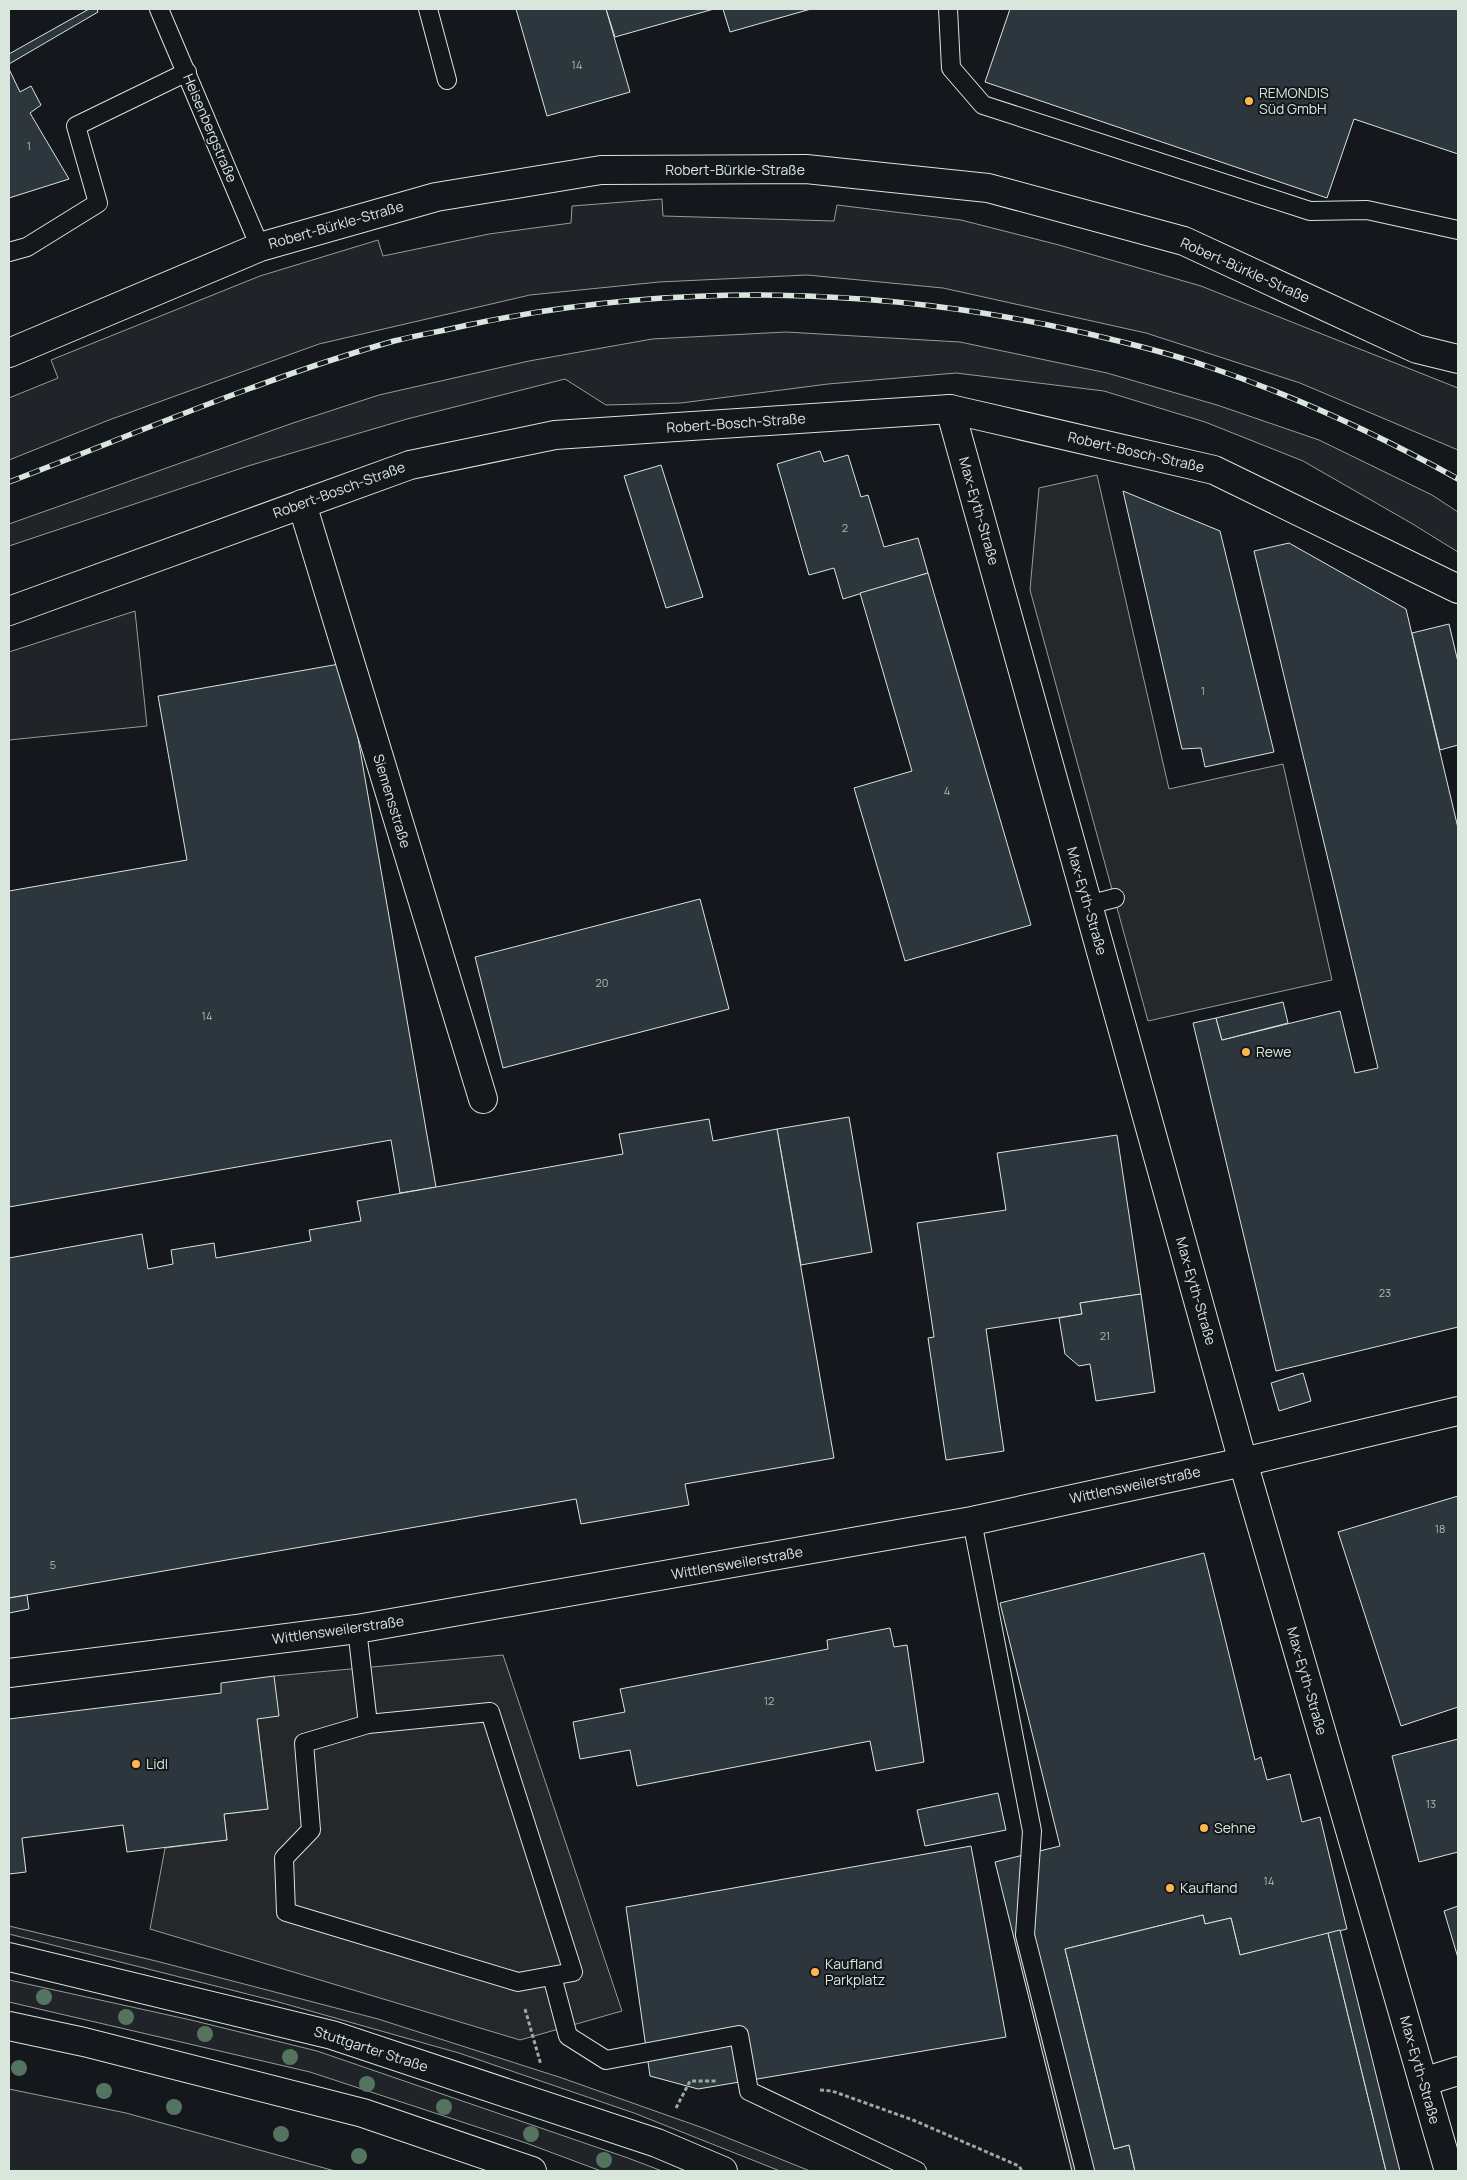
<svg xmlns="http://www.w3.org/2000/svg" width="1467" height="2180" viewBox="0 0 1467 2180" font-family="Manrope,sans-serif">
	<rect width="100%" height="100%" fill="#14181c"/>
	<!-- green -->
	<g fill="#202428" stroke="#939e99">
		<path d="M662 199 663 216 834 221 837 205 961 220 1059 245 1201 286 1458 388V450L1300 383 1146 333 943 288 807 275 659 282 530 295 319 344 109 420 9 460V398L58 378 51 360 260 276 378 240 383 256 489 234 571 223 572 206Z"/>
		<path d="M786 332 960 342 1107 373 1217 405 1319 440 1432 495 1458 512V552L1411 523 1303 461 1205 422 1104 391 956 373 828 384 681 403 606 405 565 379 407 419 248 466 9 546V524L293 423 379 395 529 361 652 339Z"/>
		<path d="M135 611 147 726 9 740V652Z"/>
		<path d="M9 1926 156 1961 378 2019 562 2078 703 2128 810 2171H780L634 2113 459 2053 275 2001 9 1934Z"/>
		<path d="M9 1980 191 2020 317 2051 628 2158 662 2171H601L526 2143 310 2072 9 2002Z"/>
		<path d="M9 2089 126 2113 335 2171H9Z"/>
	</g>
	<!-- parking -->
	<g fill="#24282b" stroke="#939e99">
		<path d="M1097 475 1169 789 1283 764 1332 980 1148 1021 1030 590 1039 488Z"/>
		<path d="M503 1655 622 2011 520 2040 150 1929 165 1848 227 1840 224 1814 268 1809 257 1719 274 1676Z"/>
	</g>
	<!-- building -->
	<g fill="#2c363c" stroke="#d8e6dc">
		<path d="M89 9H97L98 12 9 64V54Z"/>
		<path d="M516 9H606L630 92 547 116Z"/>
		<path d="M606 9H714L615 37Z"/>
		<path d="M723 9H811L730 32Z"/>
		<path d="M1010 9H1454L1458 10V154L1354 119 1327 198 985 82Z"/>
		<path d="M9 69 20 92 31 86 41 105 30 113 69 179 9 198Z"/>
		<path d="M820 451 824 462 848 455 861 497 868 495 884 547 918 538 928 573 843 599 834 568 809 575 777 464Z"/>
		<path d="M661 465 703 597 666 608 624 476Z"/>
		<path d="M1123 491 1220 531 1274 752 1205 767 1201 748 1182 749Z"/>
		<path d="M1289 543 1406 609 1458 828V1327L1276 1371 1193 1023 1216 1018 1222 1040 1340 1011 1355 1073 1378 1068 1254 551Z"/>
		<path d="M928 573 1031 925 905 961 854 788 912 771 860 593Z"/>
		<path d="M1449 624 1458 662V745L1440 750 1412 633Z"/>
		<path d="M345 663 436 1187 400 1193 391 1140 9 1207V891L187 860 158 696Z"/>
		<path d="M700 899 729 1009 503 1068 475 957Z"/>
		<path d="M1283 1002 1288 1023 1222 1040 1216 1018Z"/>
		<path d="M849 1117 872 1252 801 1265 777 1129Z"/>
		<path d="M709 1119 713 1141 777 1129 834 1458 685 1484 689 1505 581 1524 576 1499 9 1598V1258L142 1234 148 1269 173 1264 171 1250 214 1243 216 1258 311 1241 309 1230 361 1221 357 1201 623 1154 619 1134Z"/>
		<path d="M1117 1135 1141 1294 1080 1303 1082 1314 986 1329 1004 1451 946 1460 928 1338 934 1337 917 1223 1006 1210 997 1153Z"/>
		<path d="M1141 1294 1155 1392 1096 1401 1090 1364 1079 1366 1065 1354 1059 1318 1082 1314 1080 1303Z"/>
		<path d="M1303 1373 1311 1401 1279 1411 1271 1383Z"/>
		<path d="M1458 1496V1707L1401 1726 1338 1532Z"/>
		<path d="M1204 1553 1255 1760 1261 1757 1267 1780 1290 1774 1302 1822 1320 1817 1347 1929 1240 1955 1231 1918 1205 1924 1203 1915 1065 1949 1114 2149 1129 2145 1135 2171H1072L995 1862 1060 1846 1000 1603Z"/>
		<path d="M27 1595 29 1609 9 1613V1598Z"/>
		<path d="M890 1628 894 1647 907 1645 924 1762 876 1771 870 1741 637 1786 630 1750 580 1759 573 1722 625 1712 620 1689 828 1649 827 1640Z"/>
		<path d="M274 1676 279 1716 257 1719 268 1809 224 1814 227 1840 127 1852 123 1825 22 1838 26 1872 9 1874V1719L221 1693V1683Z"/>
		<path d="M1458 1739V1852L1419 1862 1392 1756Z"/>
		<path d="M998 1793 1006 1830 925 1846 917 1810Z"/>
		<path d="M971 1846 1006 2037 698 2089 650 2076 626 1907Z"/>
		<path d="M1458 1906V1958L1444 1911Z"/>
		<path d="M1203 1915 1205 1924 1231 1918 1240 1955 1328 1933 1386 2171H1135L1129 2145 1114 2149 1065 1949Z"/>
		<path d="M1340 1930 1400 2171H1386L1328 1933Z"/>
	</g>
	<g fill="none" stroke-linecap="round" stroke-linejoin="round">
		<!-- lane casing -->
		<g stroke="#d8e6dc" stroke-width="20">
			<g id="lane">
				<path d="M159 9 260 247"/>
				<path d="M428 9 447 80"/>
				<path d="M948 9 951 68 983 105 1310 211 1367 210 1458 230"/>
				<path d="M9 252 27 247 98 203 76 126 187 72"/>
				<path d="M1088 905 1115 898"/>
				<path d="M972 1521 1032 1831 1025 1935 1085 2171"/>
				<path d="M357 1629 368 1724"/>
				<path d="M490 1712 573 1972 518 1982 286 1912 284 1858 311 1830 304 1743 368 1724Z"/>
				<path d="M552 1976 568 2036 606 2060 739 2035 749 2091 917 2171"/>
			</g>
		</g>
		<!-- street casing -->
		<g stroke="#d8e6dc" stroke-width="30">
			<g id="street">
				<path d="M9 353 260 247 436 197 601 170 806 169 988 188 1184 241 1417 349 1458 359"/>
				<path d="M950 409 1243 1462 1449 2171"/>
				<path d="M302 504 483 1099"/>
				<path d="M9 611 410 465 555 435 950 409 1214 470 1458 589"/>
				<path d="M9 1673 357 1629 972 1521 1243 1462 1458 1411"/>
				<path d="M1423 2082 1458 2071"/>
			</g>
		</g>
		<!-- primary casing -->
		<g stroke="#d8e6dc" stroke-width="30">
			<g id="primary">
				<path d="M9 1957 332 2035 657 2143 723 2171"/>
				<path d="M9 2026 84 2042 363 2113 532 2171"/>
			</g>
		</g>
		<!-- path -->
		<g stroke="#9da8a2" stroke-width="3" stroke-dasharray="4 2.5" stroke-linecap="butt">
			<path d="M525 2009 541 2065"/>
			<path d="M820 2090 832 2091 913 2120 1019 2166 1022 2171"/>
			<path d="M676 2108 690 2081H717"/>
		</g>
		<!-- lane -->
		<use href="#lane" stroke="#14181c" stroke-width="18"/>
		<!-- street -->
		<use href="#street" stroke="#14181c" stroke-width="28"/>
		<!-- primary -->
		<use href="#primary" stroke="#14181c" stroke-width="28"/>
		<!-- rail casing -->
		<g stroke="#d8e6dc" stroke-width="5.5">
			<path id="rail" d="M9 482C135 434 263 378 394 341 418 335 443 331 468 325 672 282 882 286 1085 333 1127 343 1169 353 1209 367 1295 396 1379 435 1458 479"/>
		</g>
		<!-- rail -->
		<use href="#rail" stroke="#14181c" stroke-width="4" stroke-dasharray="11" stroke-linecap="butt"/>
	</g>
	<!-- trees -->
	<g fill="#55745f">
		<circle cx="44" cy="1997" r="8"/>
		<circle cx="126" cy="2017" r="8"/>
		<circle cx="205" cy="2034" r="8"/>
		<circle cx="290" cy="2057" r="8"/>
		<circle cx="19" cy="2068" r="8"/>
		<circle cx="367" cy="2084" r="8"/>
		<circle cx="104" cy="2091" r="8"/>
		<circle cx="174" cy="2107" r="8"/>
		<circle cx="444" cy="2107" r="8"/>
		<circle cx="281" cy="2134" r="8"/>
		<circle cx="531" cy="2134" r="8"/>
		<circle cx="359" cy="2156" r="8"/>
		<circle cx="604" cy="2160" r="8"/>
	</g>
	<!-- markers -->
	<g fill="#ffb74d" stroke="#14181c" stroke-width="2">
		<circle cx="1249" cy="101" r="5"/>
		<circle cx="1246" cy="1052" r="5"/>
		<circle cx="136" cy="1764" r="5"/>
		<circle cx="1204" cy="1828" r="5"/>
		<circle cx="1170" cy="1888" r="5"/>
		<circle cx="815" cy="1972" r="5"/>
	</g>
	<g text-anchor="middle" stroke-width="4" stroke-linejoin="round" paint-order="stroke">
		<!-- number labels -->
		<g font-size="11" fill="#adbab4">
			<text x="577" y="69">14</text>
			<text x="29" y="150">1</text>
			<text x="845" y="532">2</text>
			<text x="1203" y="695">1</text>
			<text x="947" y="795">4</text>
			<text x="602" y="987">20</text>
			<text x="207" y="1020">14</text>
			<text x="1385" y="1297">23</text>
			<text x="1105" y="1340">21</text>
			<text x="1440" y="1533">18</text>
			<text x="53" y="1569">5</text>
			<text x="769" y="1705">12</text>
			<text x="1431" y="1808">13</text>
			<text x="1269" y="1885">14</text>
		</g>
		<!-- poi labels -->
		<g font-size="14" fill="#d8e6dc" stroke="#14181c" text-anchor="start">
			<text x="1259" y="98">REMONDIS<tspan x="1259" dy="16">Süd GmbH</tspan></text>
			<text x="1256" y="1057">Rewe</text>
			<text x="146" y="1769">Lidl</text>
			<text x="1214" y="1833">Sehne</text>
			<text x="1180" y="1893">Kaufland</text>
			<text x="825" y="1969">Kaufland<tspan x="825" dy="16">Parkplatz</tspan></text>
		</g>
		<!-- street labels -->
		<g font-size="14" fill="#d8e6dc" stroke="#14181c">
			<text transform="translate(210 128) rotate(67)" y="5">Heisenbergstraße</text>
			<text x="735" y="175">Robert-Bürkle-Straße</text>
			<text transform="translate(336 225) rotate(-16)" y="5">Robert-Bürkle-Straße</text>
			<text transform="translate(1245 270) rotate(24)" y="5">Robert-Bürkle-Straße</text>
			<text transform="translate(736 423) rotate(-4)" y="5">Robert-Bosch-Straße</text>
			<text transform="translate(1136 452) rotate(13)" y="5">Robert-Bosch-Straße</text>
			<text transform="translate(339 490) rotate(-20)" y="5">Robert-Bosch-Straße</text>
			<text transform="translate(979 511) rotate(74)" y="5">Max-Eyth-Straße</text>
			<text transform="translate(392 801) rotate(73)" y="5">Siemensstraße</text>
			<text transform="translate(1087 901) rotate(74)" y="5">Max-Eyth-Straße</text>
			<text transform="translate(1196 1291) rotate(74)" y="5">Max-Eyth-Straße</text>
			<text transform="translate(1135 1485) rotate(-12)" y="5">Wittlensweilerstraße</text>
			<text transform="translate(737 1563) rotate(-10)" y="5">Wittlensweilerstraße</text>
			<text transform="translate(338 1630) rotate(-8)" y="5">Wittlensweilerstraße</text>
			<text transform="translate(1307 1681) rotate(74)" y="5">Max-Eyth-Straße</text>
			<text transform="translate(371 2049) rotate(18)" y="5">Stuttgarter Straße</text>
			<text transform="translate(1420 2070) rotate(74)" y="5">Max-Eyth-Straße</text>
		</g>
	</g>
	<!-- border -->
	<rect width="1467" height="2180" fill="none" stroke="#d8e6dc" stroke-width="20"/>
</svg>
